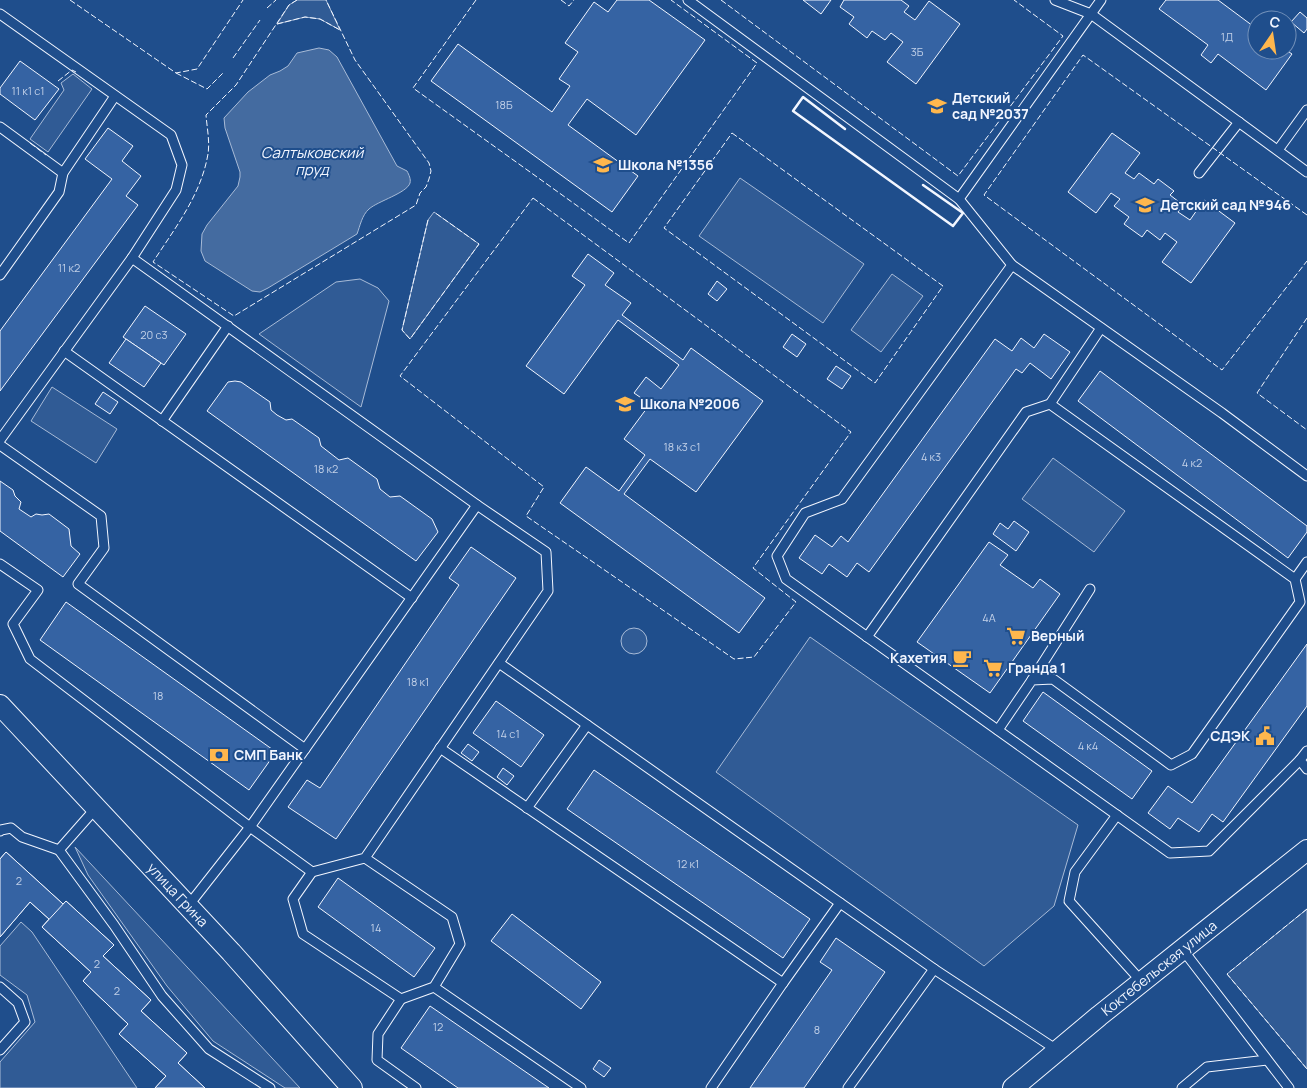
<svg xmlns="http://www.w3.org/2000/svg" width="1307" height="1088" viewBox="0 0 1307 1088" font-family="Manrope,sans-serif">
	<rect width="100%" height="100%" fill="#1f4e8c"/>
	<!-- built -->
	<g fill="#305b95" stroke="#a8bbd7">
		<path d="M297 0H326L340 30 320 19 305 17 277 24 289 5Z"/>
		<path d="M73 74 92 89 48 152 30 139 64 90 61 83Z"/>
		<path d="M740 178 864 264 823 323 699 236Z"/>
		<path d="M434 212 479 244 410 339 402 330 428 220Z"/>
		<path d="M892 274 923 296 881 352 851 330Z"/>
		<path d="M360 279 378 288 389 301 361 407 259 334 336 282Z"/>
		<path d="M52 387 117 429 96 463 31 421Z"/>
		<path d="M1053 458 1125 511 1094 552 1022 499Z"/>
		<circle cx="634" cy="641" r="13"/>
		<path d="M810 637 1078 825 1054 906 984 966 716 772Z"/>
		<path d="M75 847 300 1088H285L213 1041 167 986 88 875Z"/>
		<path d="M1307 909V1069L1227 974Z"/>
		<path d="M21 922 32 932 137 1088H0V1062L35 1022 27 995 0 975V946Z"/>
	</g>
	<!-- water -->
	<path fill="#446ba0" stroke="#a8bbd7" d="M319 48 329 50 337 57 397 166 407 171C409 175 411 179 410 183 407 193 378 201 369 209 362 215 360 226 357 234L268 288 260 292 252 291 205 261 201 251 202 234 207 225 238 186 240 177V172L225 128 224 118 248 92 270 75 280 71 288 66 297 53Z"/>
	<!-- building -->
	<g fill="#3563a3" stroke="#f2f6ff">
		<path d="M617 0H649L705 40 636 135 587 99 568 125 638 176 612 212 431 81 458 44 552 112 570 86 559 79 578 52 565 43 594 2 608 12Z"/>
		<path d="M803 0H831L821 14Z"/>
		<path d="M844 0H901L909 6 904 12 915 20 929 1 960 24 916 84 887 62 903 42 891 33 885 40 872 31 867 38 849 24 854 17 840 7Z"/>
		<path d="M1166 0H1218L1257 29V50H1286L1292 54 1266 90 1218 54 1211 63 1201 55 1208 45 1159 9Z"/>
		<path d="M1300 12 1307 18V29L1304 33 1291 22Z"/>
		<path d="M20 61 59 89 35 120 0 94V88Z"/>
		<path d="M108 128 133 146 122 161 141 176 126 196 138 205 0 391V331L112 179 85 159Z"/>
		<path d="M1112 133 1140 153 1125 173 1134 179 1139 173 1154 184 1158 179 1174 191 1170 195 1183 205 1178 212 1190 220 1204 200 1235 223 1191 283 1162 262 1177 242 1165 233 1160 240 1147 230 1142 237 1124 224 1129 217 1114 206 1120 199 1111 193 1096 213 1068 192Z"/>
		<path d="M588 254 614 273 605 285 631 303 622 315 683 360 691 348 763 401 696 492 650 459 624 494 765 598 739 633 560 503 586 467 619 491 645 455 624 439 650 404 634 393 646 377 661 389 679 365 618 320 564 394 526 366 585 285 572 276Z"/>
		<path d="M717 281 727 289 717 301 708 294Z"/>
		<path d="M145 306 186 334 164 365 123 337Z"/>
		<path d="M792 334 806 344 797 357 783 347Z"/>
		<path d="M1044 334 1070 352 1051 379 1030 363 1022 373 1016 369 869 572 857 563 847 577 829 564 822 574 799 558 815 535 832 547 841 536 848 542 995 339 1012 351 1021 338 1034 348Z"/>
		<path d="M126 339 161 363 144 387 109 363Z"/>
		<path d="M836 366 851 376 842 389 827 379Z"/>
		<path d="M1100 371 1307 526V532L1288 558 1078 401Z"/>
		<path d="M235 381 241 382 270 402 271 410 277 415 286 420 292 419 319 438 321 446 339 460 348 458 377 479 380 489 390 497 400 496 432 519 438 532 416 561 207 411 228 382Z"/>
		<path d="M103 392 118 402 110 414 95 404Z"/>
		<path d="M0 481 13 490 15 496 21 502 19 509 31 517 36 514 42 515 49 514 69 529 71 546 80 554 63 577 0 531Z"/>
		<path d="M1014 521 1029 532 1016 551 993 534 1000 523 1008 529Z"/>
		<path d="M989 542 1008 555 1000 565 1033 588 1040 579 1060 594 990 693 917 642Z"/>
		<path d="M471 547 516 578 336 839 288 807 307 780 320 788 459 585 449 578Z"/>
		<path d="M66 602 276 752 249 790 40 640Z"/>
		<path d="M1307 644V706L1223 822 1212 814 1199 832 1178 818 1170 829 1148 813 1168 786 1192 803Z"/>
		<path d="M1043 692 1152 771 1132 799 1023 721Z"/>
		<path d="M496 701 544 735 521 767 473 733Z"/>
		<path d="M468 744 479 752 472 761 461 753Z"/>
		<path d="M503 768 514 776 507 785 497 777Z"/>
		<path d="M594 770 810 919 783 958 567 809Z"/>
		<path d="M6 852 63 904 49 919 30 902 0 937V859Z"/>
		<path d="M6 852 63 904 66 901 114 945 103 956 151 1000 141 1011 187 1053 178 1063 205 1088H155L166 1076 119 1034 128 1024 83 981 91 972 42 927 49 919 30 902 0 937V859Z"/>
		<path d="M338 878 435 948 414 977 318 907Z"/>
		<path d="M66 901 114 945 103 956 151 1000 141 1011 187 1053 178 1063 205 1088H155L166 1076 119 1034 128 1024 83 981 91 972 42 927Z"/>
		<path d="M512 914 601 982 581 1009 491 941Z"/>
		<path d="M836 938 885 972 804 1088H750L832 970 820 962Z"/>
		<path d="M430 1006 549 1088H458L401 1048Z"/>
		<path d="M599 1060 611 1068 604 1077 593 1069Z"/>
	</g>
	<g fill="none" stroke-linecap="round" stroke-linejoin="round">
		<!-- service casing -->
		<g stroke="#f2f6ff" stroke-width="11">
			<g id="service">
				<path d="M688 0 959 199 1012 265 1222 413 1307 476"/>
				<path d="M1055 0 1091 14 1307 172"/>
				<path d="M0 14 171 135 182 165 176 190 132 258 0 440"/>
				<path d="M0 127 63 173"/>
				<path d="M1278 150 1307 110"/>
				<path d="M1199 173 1239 122"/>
				<path d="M959 199 1101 0"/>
				<path d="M132 258 477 505 546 552 548 591 365 858 312 872 293 899 303 934 401 999 434 987 460 944 452 917 365 858"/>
				<path d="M1012 265 842 499 805 513 777 556 786 579 1170 853 1209 851 1300 760"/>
				<path d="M0 275 59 192 63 173 115 96"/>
				<path d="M64 351 412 598"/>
				<path d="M162 421 228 326"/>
				<path d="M0 445 101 516 104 548 78 584 305 749"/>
				<path d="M0 564 38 590 13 624 30 659 250 827 312 872"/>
				<path d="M1295 579 1307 562"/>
				<path d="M867 637 1026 412 1050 404 1101 328"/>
				<path d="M499 663 934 969 1057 1050"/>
				<path d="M1032 680 1090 589"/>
				<path d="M998 730 1032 680 1053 679 1171 765 1192 754 1300 602 1295 579 1050 404"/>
				<path d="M440 748 783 983 711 1088"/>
				<path d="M1307 751 1300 760 1307 769"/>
				<path d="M96 808 59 850 114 925 162 996 209 1049 270 1088"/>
				<path d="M527 808 587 725"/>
				<path d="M1117 815 1075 872 1069 901 1142 982"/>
				<path d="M0 831 1 830 11 828 22 837 59 850"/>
				<path d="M188 906 250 827 477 505"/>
				<path d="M1183 950 1289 1088"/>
				<path d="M783 983 840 903"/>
				<path d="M0 987 18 1003 25 1022 0 1050"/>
				<path d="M434 987 581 1088"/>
				<path d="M401 999 378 1034 377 1060 416 1088"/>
				<path d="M848 1088 934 969"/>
				<path d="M1182 1088 1207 1067 1267 1060"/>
			</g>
		</g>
		<!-- tertiary casing -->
		<g stroke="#f2f6ff" stroke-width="22">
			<g id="tertiary">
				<path id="s1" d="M0 705 231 952 352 1088"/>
				<path id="s2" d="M1013 1088 1099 1016 1307 850"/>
			</g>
		</g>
		<!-- service -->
		<use href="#service" stroke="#1f4e8c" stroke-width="9"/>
		<!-- tertiary -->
		<use href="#tertiary" stroke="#1f4e8c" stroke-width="20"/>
		<!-- fence -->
		<g stroke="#f2f6ff" stroke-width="1" stroke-dasharray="6 2.5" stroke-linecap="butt">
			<path d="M70 0 176 73 197 69 243 0"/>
			<path d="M297 0 289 5 236 85 206 115C207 128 210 142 208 154 201 195 175 228 153 262L234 316 416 205 420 193 426 187 429 179 431 171 429 163 355 60 326 0"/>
			<path d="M476 0 413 88 629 243 757 63 671 0"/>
			<path d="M561 0 569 6 574 0"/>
			<path d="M721 0 958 176 1063 36 1014 0"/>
			<path d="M267 8 276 0"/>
			<path d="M277 24 305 17 320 19 340 30"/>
			<path d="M233 58 260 20"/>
			<path d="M176 73 207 89 224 72"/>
			<path d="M58 81 72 70 76 72"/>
			<path d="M732 133 943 286 875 383 664 228Z"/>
			<path d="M30 143 46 155"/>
			<path d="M533 198 851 432 753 568 796 602 754 657 734 659 526 516 544 487 400 376Z"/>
			<path d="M1307 215 1083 55 984 195 1222 370 1307 261"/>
			<path d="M428 220 402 330 410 339 479 244 434 212"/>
			<path d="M1307 318 1257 393 1307 430"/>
			<path d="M1307 909 1227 974 1307 1069"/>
		</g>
		<!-- wall -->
		<path stroke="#f2f6ff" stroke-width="2.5" d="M845 129 803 97 793 111 953 226 963 213 923 185"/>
	</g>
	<!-- icons -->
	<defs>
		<g id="school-bare" transform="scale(1.5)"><path d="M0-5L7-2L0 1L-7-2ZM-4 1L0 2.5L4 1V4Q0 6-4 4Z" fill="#ffb74d" stroke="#1f4e8c" stroke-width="2.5" paint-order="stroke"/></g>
		<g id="supermarket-bare" transform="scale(1.5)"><path d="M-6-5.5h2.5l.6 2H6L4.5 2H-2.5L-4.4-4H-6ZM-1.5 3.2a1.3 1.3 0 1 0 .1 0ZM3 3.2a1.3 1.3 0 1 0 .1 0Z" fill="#ffb74d" stroke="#1f4e8c" stroke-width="2.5" paint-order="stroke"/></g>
		<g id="cafe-bare" transform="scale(1.5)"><path d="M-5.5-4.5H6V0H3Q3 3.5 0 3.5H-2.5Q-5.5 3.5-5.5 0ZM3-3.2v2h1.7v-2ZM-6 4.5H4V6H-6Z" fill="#ffb74d" stroke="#1f4e8c" stroke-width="2.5" paint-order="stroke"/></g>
		<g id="civic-bare" transform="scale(1.5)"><path d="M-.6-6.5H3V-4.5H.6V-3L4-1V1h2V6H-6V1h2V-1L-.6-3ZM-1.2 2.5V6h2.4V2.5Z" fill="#ffb74d" stroke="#1f4e8c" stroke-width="2.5" paint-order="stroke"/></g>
		<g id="bank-bare" transform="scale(1.5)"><path d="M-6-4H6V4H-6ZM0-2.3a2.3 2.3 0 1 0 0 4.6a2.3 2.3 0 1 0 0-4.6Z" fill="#ffb74d" stroke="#1f4e8c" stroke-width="2.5" paint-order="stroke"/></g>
	</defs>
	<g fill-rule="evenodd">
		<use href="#school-bare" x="937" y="106"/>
		<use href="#school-bare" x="603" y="165"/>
		<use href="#school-bare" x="1145" y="205"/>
		<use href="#school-bare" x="625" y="404"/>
		<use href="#supermarket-bare" x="1016" y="636"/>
		<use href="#cafe-bare" x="962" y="658"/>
		<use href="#supermarket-bare" x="993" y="668"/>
		<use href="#civic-bare" x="1265" y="736"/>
		<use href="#bank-bare" x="219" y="755"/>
	</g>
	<g text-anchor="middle" stroke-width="4" stroke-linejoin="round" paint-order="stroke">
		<!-- number labels -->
		<g font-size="11" fill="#c3d1e8">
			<text x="1227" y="41">1Д</text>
			<text x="917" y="56">3Б</text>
			<text x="28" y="95">11 к1 с1</text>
			<text x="504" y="109">18Б</text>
			<text x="69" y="272">11 к2</text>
			<text x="154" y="339">20 с3</text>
			<text x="682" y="451">18 к3 с1</text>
			<text x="931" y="461">4 к3</text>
			<text x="1192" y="467">4 к2</text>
			<text x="326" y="473">18 к2</text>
			<text x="989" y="622">4А</text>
			<text x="418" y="686">18 к1</text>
			<text x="158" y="700">18</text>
			<text x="508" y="738">14 с1</text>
			<text x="1088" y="750">4 к4</text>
			<text x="688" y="868">12 к1</text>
			<text x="19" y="885">2</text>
			<text x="376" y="932">14</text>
			<text x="97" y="968">2</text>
			<text x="117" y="995">2</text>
			<text x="438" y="1031">12</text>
			<text x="817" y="1034">8</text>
		</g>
		<!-- poi labels -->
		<g font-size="14" font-weight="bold" fill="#f2f6ff" stroke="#1f4e8c" text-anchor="start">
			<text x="952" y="103">Детский<tspan x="952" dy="16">сад №2037</tspan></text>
			<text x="618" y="170">Школа №1356</text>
			<text x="1160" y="210">Детский сад №946</text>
			<text x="640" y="409">Школа №2006</text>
			<text x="1031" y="641">Верный</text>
			<text x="947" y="663" text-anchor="end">Кахетия</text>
			<text x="1008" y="673">Гранда 1</text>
			<text x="1250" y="741" text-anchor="end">СДЭК</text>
			<text x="234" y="760">СМП Банк</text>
		</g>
		<!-- street labels -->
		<g font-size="14" fill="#f2f6ff" stroke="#1f4e8c">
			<text dy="5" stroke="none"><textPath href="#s1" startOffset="260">улица Грина</textPath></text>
			<text dy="5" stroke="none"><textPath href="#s2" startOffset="189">Коктебельская улица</textPath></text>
		</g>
		<!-- water labels -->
		<g font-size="15" font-style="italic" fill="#f2f6ff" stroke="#1f4e8c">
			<text x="312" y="158">Салтыковский<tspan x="312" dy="17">пруд</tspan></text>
		</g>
	</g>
	<!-- north arrow -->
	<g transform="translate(1272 35) rotate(13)"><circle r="24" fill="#1f4e8c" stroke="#7391ba"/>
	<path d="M0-4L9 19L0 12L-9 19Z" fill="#ffb74d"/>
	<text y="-8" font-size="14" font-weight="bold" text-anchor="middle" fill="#f2f6ff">С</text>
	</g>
</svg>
